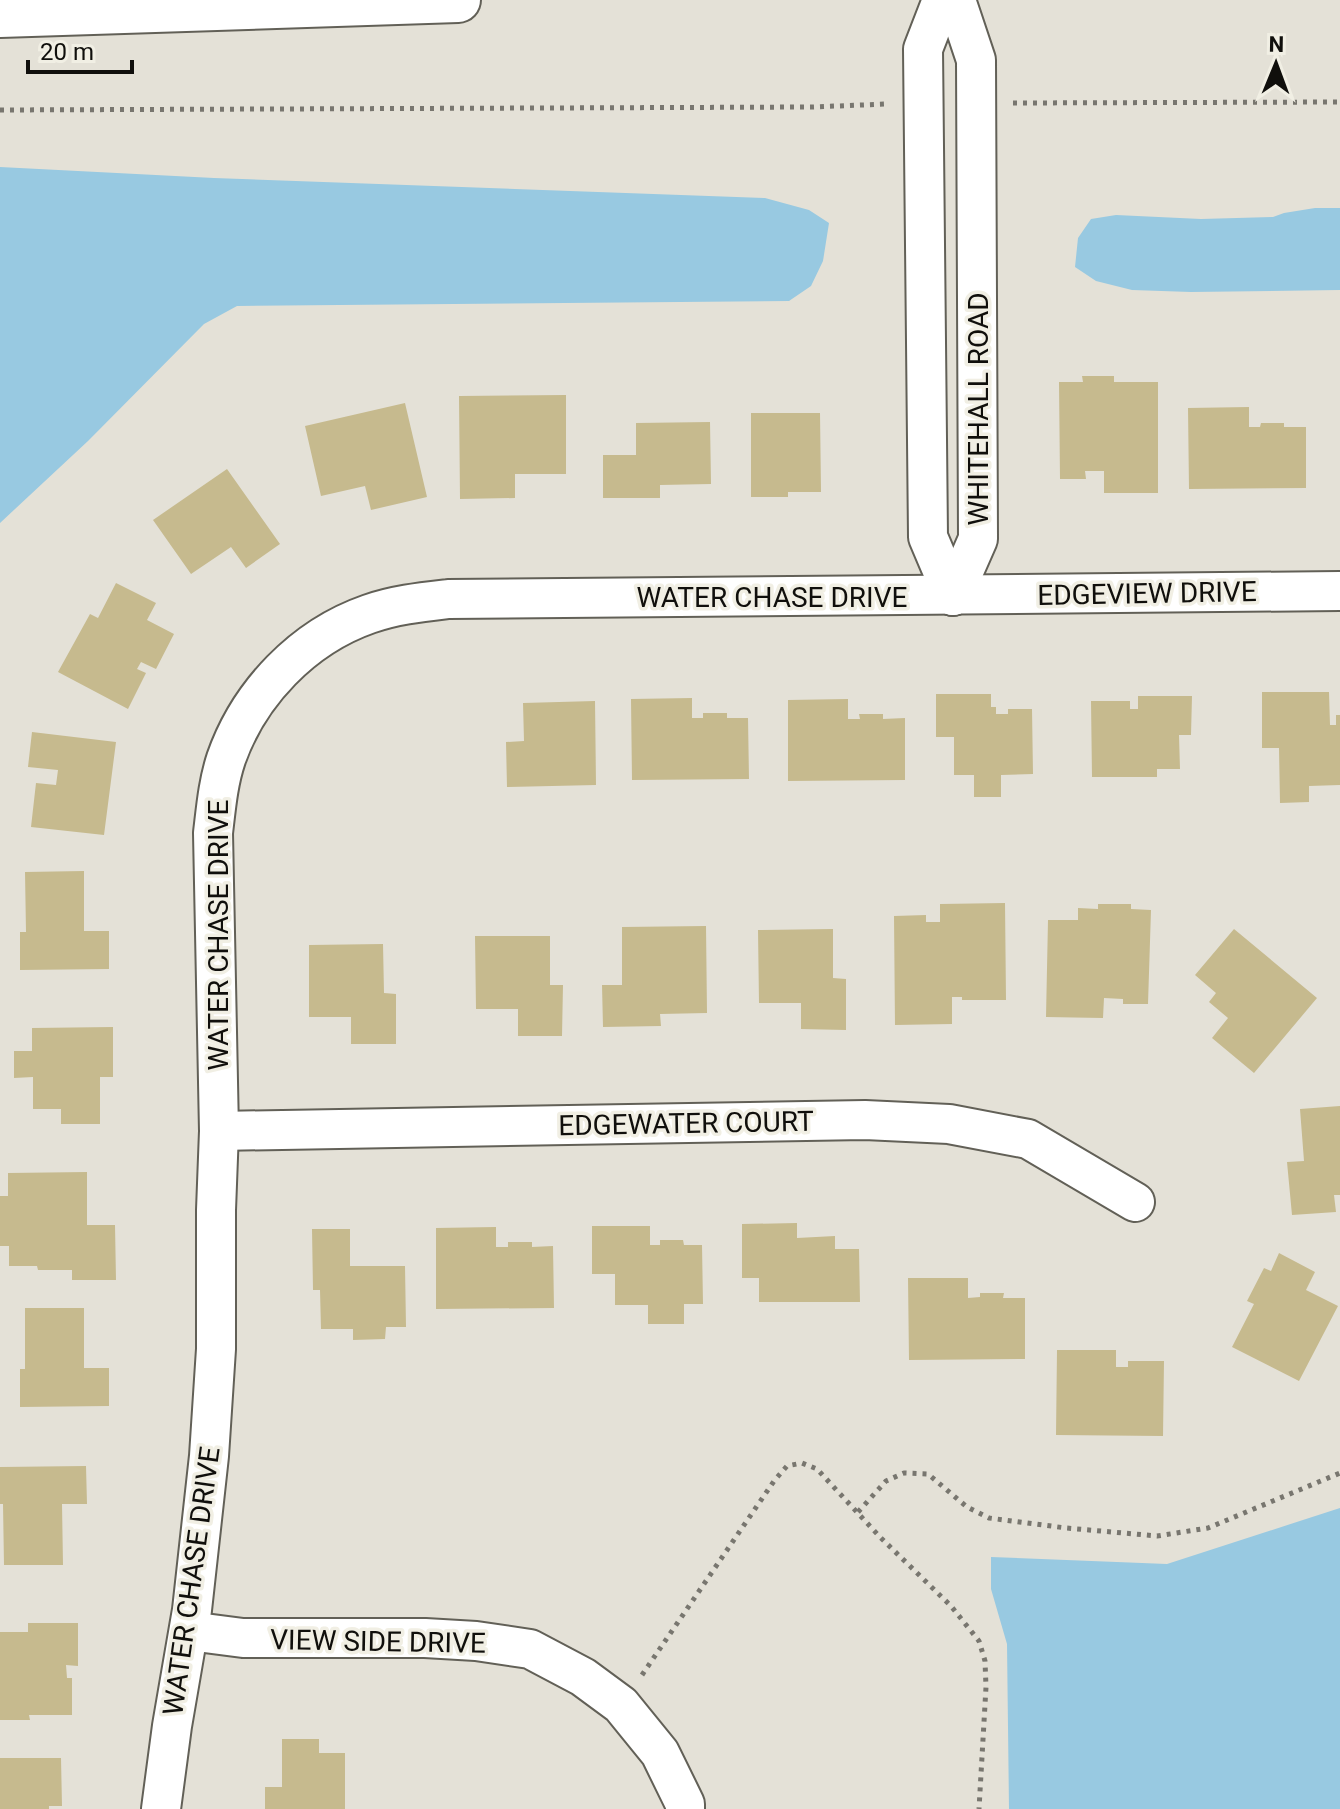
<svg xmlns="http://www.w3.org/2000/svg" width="1340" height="1809" viewBox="0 0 1340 1809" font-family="Roboto,sans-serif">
	<rect width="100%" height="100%" fill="#e4e1d7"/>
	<!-- water -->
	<g fill="#98c9e1">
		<path d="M0 167 214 178 765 198 809 210 829 223 823 261 811 286 789 301 237 306 204 324 88 441 0 523Z"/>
		<path d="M1315 208H1340V290L1191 292 1132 290 1096 281 1075 267 1078 238 1091 219 1116 215 1201 219 1273 217 1284 213Z"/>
		<path d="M1340 1508V1809H1009L1007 1644 991 1589V1557L1167 1564Z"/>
	</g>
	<!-- building -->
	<g fill="#c6ba8e">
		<path d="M1082 376H1114V382H1158V493H1104V471H1085L1086 479H1060L1059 382H1083Z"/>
		<path d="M566 395V474H515V498L460 499 459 396Z"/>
		<path d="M405 403 427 497 371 510 365 486 321 496 305 426Z"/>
		<path d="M1249 407V427H1260L1261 423H1284V427H1306V488L1189 489 1188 408Z"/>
		<path d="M751 413H820L821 492H788V497H751Z"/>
		<path d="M710 422 711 484 660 485V498H603V455H636V423Z"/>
		<path d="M227 469 280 544 246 568 231 547 191 574 153 520Z"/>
		<path d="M116 583 156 603 147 620 174 634 156 669 141 662 137 669 146 673 128 709 58 672 90 614 98 618Z"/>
		<path d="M1262 692H1329L1330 725H1336V715H1340V785L1309 786V802L1280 803 1279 748H1262Z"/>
		<path d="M936 694H991V707H996V714H1008V709H1032L1033 774 1001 775V797H974V775H954V737H936Z"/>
		<path d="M1138 696H1192L1191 735H1179L1180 769H1157V777H1092L1091 701H1130V709H1138Z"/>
		<path d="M692 698V718H703V713H727V718H748L749 779 632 780 631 699Z"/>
		<path d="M848 699V719H860L859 714H883V719L905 718V780L788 781V700Z"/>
		<path d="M595 701 596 785 507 787 506 742 524 741 523 703Z"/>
		<path d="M32 732 116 742 104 835 31 827 36 783 56 785 58 770 28 767Z"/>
		<path d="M84 871V931H109V969L20 970V932H26L25 872Z"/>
		<path d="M1005 903 1006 1000H962V997H952V1024L895 1025 894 916 926 915V922H940V904Z"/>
		<path d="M1098 904H1131V909L1151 910 1148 1004H1123V999L1104 998 1103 1018 1046 1017 1048 920H1078V908L1098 909Z"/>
		<path d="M706 926 707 1013 660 1014 661 1026 603 1027 602 985H622V927Z"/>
		<path d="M833 929V978L846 979V1030L801 1029V1003H759L758 930Z"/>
		<path d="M1234 929 1317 998 1254 1073 1212 1038 1228 1018 1209 1002 1216 993 1195 975Z"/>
		<path d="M475 936H550V985H563L562 1036H518V1009H476Z"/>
		<path d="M383 944 384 993 396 994V1044H351V1017H309V945Z"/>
		<path d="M113 1027V1077H100V1124H61V1109H33V1077L14 1078V1051H32V1028Z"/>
		<path d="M1340 1106V1195H1334L1336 1212 1292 1215 1287 1162 1304 1161 1300 1109Z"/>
		<path d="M87 1172V1225H115L116 1280H72V1270H38L37 1266H9V1246H0V1196H8V1173Z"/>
		<path d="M797 1223V1238L835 1236V1249H859L860 1302H759V1278H742V1224Z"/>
		<path d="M592 1226H650V1245H660V1240H683L684 1245H702L703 1304H684V1324H648V1305H615V1274H592Z"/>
		<path d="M496 1227V1247H508V1242H532V1247L553 1246 554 1308 436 1309V1228Z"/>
		<path d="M312 1229H350V1266H405L406 1327H386L385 1339 353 1340V1329H321L320 1290H313Z"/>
		<path d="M1279 1253 1315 1272 1306 1290 1338 1306 1299 1381 1232 1347 1254 1304 1247 1301 1264 1268 1271 1271Z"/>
		<path d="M908 1278H968V1298L980 1297V1293H1004L1003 1298H1025V1359L909 1360Z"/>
		<path d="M25 1308H84V1368H109V1406L20 1407V1369H25Z"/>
		<path d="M1057 1350H1116V1367H1128V1361H1164L1163 1436 1056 1435Z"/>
		<path d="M86 1466 87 1504H62L63 1565H4L3 1504H0V1467Z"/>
		<path d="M28 1623H78V1666L66 1665 67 1678H72V1715H29L30 1720H0V1632H28Z"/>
		<path d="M282 1739H319V1753H345V1809H265V1787H282Z"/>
		<path d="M0 1758H61L62 1806H49V1809H0Z"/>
	</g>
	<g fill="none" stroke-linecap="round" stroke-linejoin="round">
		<!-- street casing -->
		<g stroke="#626057" stroke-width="42">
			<g id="street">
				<path d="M942 0 923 49 928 537 953 596"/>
				<path d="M953 596 978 539 976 60 956 0"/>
				<path d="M219 1131 865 1120 949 1124 1028 1139 1135 1202"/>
				<path d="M189 1631 243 1638H425L476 1641 530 1649 583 1677 621 1705 660 1753 685 1804V1809"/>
				<path d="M161 1809 172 1726 192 1610 209 1456 216 1349V1210L219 1131 213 833C216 808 218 783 226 759 249 693 303 637 369 614 394 605 422 602 448 599L1340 591"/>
			</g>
		</g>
		<!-- secondary casing -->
		<g stroke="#626057" stroke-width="48">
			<path id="secondary" d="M0 15 458 0"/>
		</g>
		<!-- path -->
		<g stroke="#78766f" stroke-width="5" stroke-dasharray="4 6" stroke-linecap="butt">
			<path d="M1013 103 1340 102"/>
			<path d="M0 110 812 107 887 104"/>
			<path d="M858 1512 886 1481 904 1473 928 1474 967 1507 989 1518 1066 1528 1157 1536 1208 1528 1340 1473"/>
			<path d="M642 1675 774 1481 787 1466 802 1463 817 1469 880 1537 951 1606 979 1641 985 1661 986 1687 979 1809"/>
		</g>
		<!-- street -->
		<use href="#street" stroke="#fff" stroke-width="38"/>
		<!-- secondary -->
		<use href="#secondary" stroke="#fff" stroke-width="44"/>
	</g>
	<g text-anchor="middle" stroke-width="7" stroke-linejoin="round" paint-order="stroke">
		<!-- street labels -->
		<g font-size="28" fill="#100f0c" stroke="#f1efe4">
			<text transform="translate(978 409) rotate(-90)" y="10">WHITEHALL ROAD</text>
			<text transform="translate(1147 593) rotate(-1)" y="10">EDGEVIEW DRIVE</text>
			<text x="772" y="607">WATER CHASE DRIVE</text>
			<text transform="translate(218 935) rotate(-90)" y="10">WATER CHASE DRIVE</text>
			<text transform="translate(686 1123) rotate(-1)" y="10">EDGEWATER COURT</text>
			<text transform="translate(191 1581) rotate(-82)" y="10">WATER CHASE DRIVE</text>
			<text transform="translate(378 1641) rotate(1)" y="10">VIEW SIDE DRIVE</text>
		</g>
	</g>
	<!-- north arrow -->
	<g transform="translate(1276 64) rotate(1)" stroke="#f1efe4" stroke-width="6" paint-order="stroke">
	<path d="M0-6L14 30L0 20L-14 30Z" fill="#100f0c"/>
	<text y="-12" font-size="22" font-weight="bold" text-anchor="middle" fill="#100f0c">N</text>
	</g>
	<!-- scale -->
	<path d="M28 60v12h104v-12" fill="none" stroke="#100f0c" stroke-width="4"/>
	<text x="40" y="60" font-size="24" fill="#100f0c" stroke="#f1efe4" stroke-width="6" paint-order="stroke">20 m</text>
</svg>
